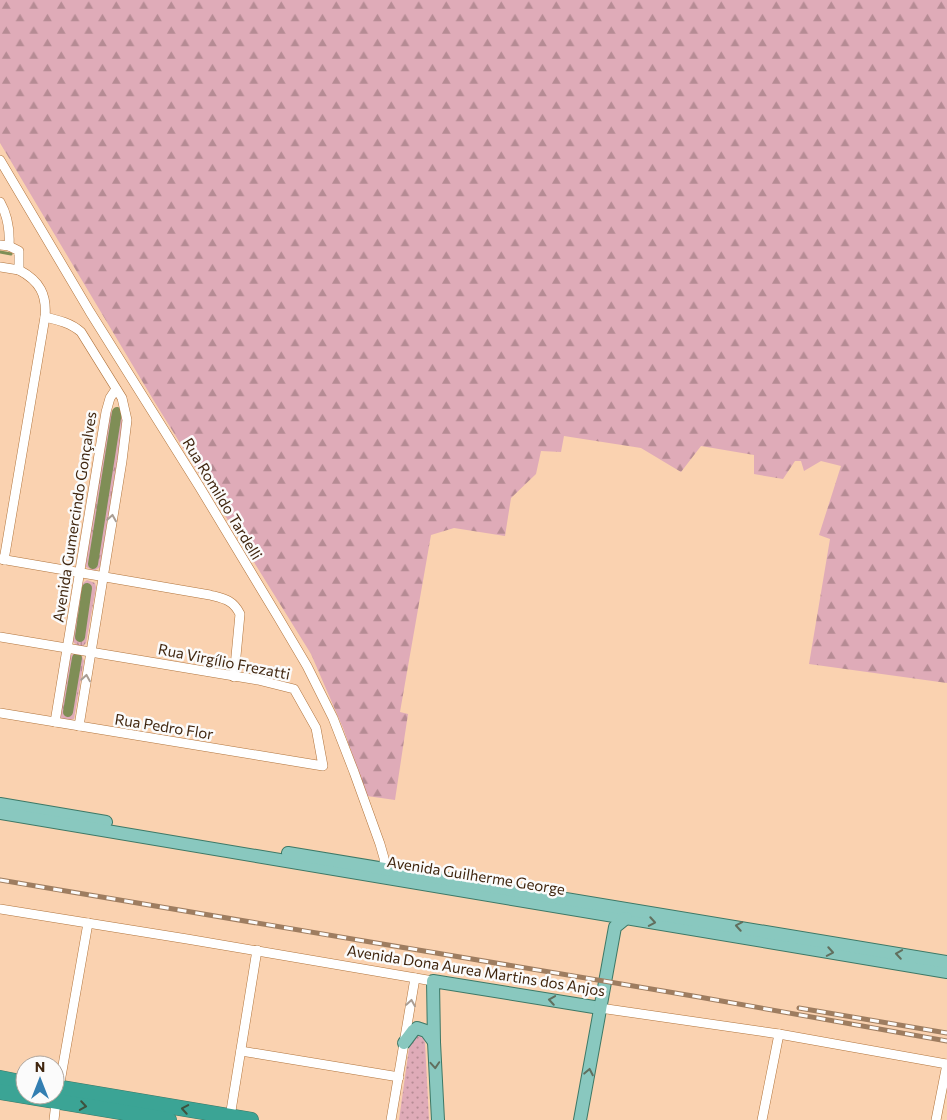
<svg xmlns="http://www.w3.org/2000/svg" width="947" height="1120" viewBox="0 0 947 1120" font-family="Commissioner,sans-serif">
	<defs>
		<pattern id="grass-tufts" width="24" height="20" patternUnits="userSpaceOnUse" patternTransform="scale(1.25)"><rect width="24" height="20" fill="#dfabb8"/><path d="M3 7l-1-3M5 7V3M7 7l1-3M15 17l-1-3M17 17v-4M19 17l1-3" fill="none" stroke="#b68b94"/></pattern>
		<pattern id="forest-firs" width="22" height="20" patternUnits="userSpaceOnUse" patternTransform="scale(1.25)"><rect width="22" height="20" fill="#dfabb8"/><path d="M5 1l3.5 6h-7zM16 11l3.5 6h-7z" fill="#b68b94"/></pattern>
		<pattern id="park-dots" width="8" height="8" patternUnits="userSpaceOnUse" patternTransform="scale(1.25)"><rect width="8" height="8" fill="#dfabb8"/><path d="M2 2h.1M6 6h.1" fill="none" stroke="#b68b94" stroke-width="1.8" stroke-linecap="round"/></pattern>
	</defs>
	<rect width="100%" height="100%" fill="#fad2b0"/>
	<!-- grass -->
	<g fill="url(#grass-tufts)">
		<path d="M115 408 122 409 125 413 100 567 94 571 86 567 85 564 109 414Z"/>
		<path d="M87 580 95 583 96 588 86 643 83 646H78L72 641 81 587 83 583Z"/>
		<path d="M74 654 82 656 84 661 74 719 70 720 62 719 60 716 69 659 71 655Z"/>
	</g>
	<!-- forest -->
	<path fill="url(#forest-firs)" d="M0 0H947V683L809 664 830 539 819 535 841 466 821 461 804 471 801 461H795L783 479 754 474V455L701 446 681 472 641 448 564 436 561 452 541 451 536 474 511 498 505 536 454 528 431 535 400 712 408 714 395 800 367 796 343 728 311 654 154 401 0 143Z"/>
	<!-- park -->
	<path fill="url(#park-dots)" d="M421 1035 424 1038 425 1043 429 1120H399L409 1048 415 1036Z"/>
	<g fill="none" stroke-linecap="round" stroke-linejoin="round">
		<!-- stream -->
		<path stroke="#7f8e56" stroke-width="3" d="M0 252 11 254"/>
		<!-- canal -->
		<g stroke="#7f8e56" stroke-width="10">
			<path d="M93 564 117 412"/>
			<path d="M80 637 87 588"/>
			<path d="M68 712 77 658"/>
		</g>
		<!-- street casing -->
		<g stroke="#b1743c" stroke-width="10">
			<g id="street">
				<path d="M0 160 90 312 199 486 278 617 307 666 333 718 354 772 380 844 384 858 385 873"/>
				<path d="M0 202C8 216 10 230 9 246"/>
				<path d="M0 245 9 246 19 251V270C40 281 47 295 45 317L4 560"/>
				<path d="M0 267 19 270"/>
				<path d="M45 317C58 320 71 323 81 332L122 398 127 420 122 461 79 726"/>
				<path d="M0 559 210 595C225 599 233 600 240 614L234 677"/>
				<path d="M0 637 258 680 294 689 316 728 323 766 0 713"/>
				<path d="M55 722 106 412 110 398 116 389"/>
				<path d="M0 909 187 939 433 981"/>
				<path d="M600 1008 779 1034 947 1064"/>
				<path d="M241 1051 399 1077"/>
				<path d="M59 1088 88 923"/>
				<path d="M230 1117 257 950"/>
				<path d="M54 1120 56 1102"/>
				<path d="M391 1120 415 978"/>
				<path d="M762 1120 779 1034"/>
				<path d="M936 1120 947 1064"/>
			</g>
		</g>
		<!-- primary casing -->
		<g stroke="#3d7866" stroke-width="14">
			<g id="primary">
				<path d="M0 804 106 822"/>
				<path d="M0 813 947 972"/>
				<path d="M288 853 947 962"/>
				<path d="M404 1043 413 1031 417 1028 426 1031 434 1042"/>
				<path d="M438 1120 434 1042 433 981 600 1008"/>
				<path d="M580 1120 615 927 626 918"/>
			</g>
		</g>
		<!-- highway casing -->
		<g stroke="#3d7866" stroke-width="16">
			<g id="highway">
				<path d="M0 1078 25 1083"/>
				<path d="M55 1087 251 1120"/>
				<path d="M0 1092 169 1120"/>
			</g>
		</g>
		<!-- street -->
		<use href="#street" stroke="#fff" stroke-width="9"/>
		<!-- primary -->
		<use href="#primary" stroke="#89c8bf" stroke-width="12"/>
		<!-- highway -->
		<use href="#highway" stroke="#3ba495" stroke-width="15"/>
		<!-- rail casing -->
		<g stroke="#9e7d60" stroke-width="5">
			<g id="rail">
				<path d="M0 880 699 997 947 1041"/>
				<path d="M799 1008 947 1033"/>
			</g>
		</g>
		<!-- rail -->
		<use href="#rail" stroke="#fbfbfb" stroke-width="3" stroke-dasharray="9" stroke-linecap="butt"/>
	</g>
	<!-- one-way arrows -->
	<defs><path id="oneway-chevron" d="M-2-3.5L2.5 0L-2 3.5" fill="none" stroke-width="1.6" stroke-linecap="round" stroke-linejoin="round" transform="scale(1.25)"/></defs>
	<g stroke="#a99d93">
		<use href="#oneway-chevron" transform="translate(112 518) rotate(-81)"/>
		<use href="#oneway-chevron" transform="translate(86 678) rotate(-81)"/>
		<use href="#oneway-chevron" transform="translate(411 1003) rotate(-81)"/>
	</g>
	<g stroke="#616f5e">
		<use href="#oneway-chevron" transform="translate(652 922) rotate(10)"/>
		<use href="#oneway-chevron" transform="translate(739 926) rotate(-170)"/>
		<use href="#oneway-chevron" transform="translate(830 952) rotate(10)"/>
		<use href="#oneway-chevron" transform="translate(899 954) rotate(-171)"/>
		<use href="#oneway-chevron" transform="translate(552 1000) rotate(-171)"/>
		<use href="#oneway-chevron" transform="translate(435 1065) rotate(86)"/>
		<use href="#oneway-chevron" transform="translate(589 1072) rotate(-79)"/>
	</g>
	<g stroke="#3e523e">
		<use href="#oneway-chevron" transform="translate(83 1106) rotate(9)"/>
		<use href="#oneway-chevron" transform="translate(185 1109) rotate(-170)"/>
	</g>
	<g text-anchor="middle" stroke-width="5" stroke-linejoin="round" paint-order="stroke">
		<!-- street labels -->
		<g font-size="15" fill="#40260f" stroke="#fbfbfb">
			<text transform="translate(222 499) rotate(59)" y="5">Rua Romildo Tardelli</text>
			<text transform="translate(75 517) rotate(-81)" y="5">Avenida Gumercindo Gonçalves</text>
			<text transform="translate(224 662) rotate(11)" y="5">Rua Virgílio Frezatti</text>
			<text transform="translate(164 727) rotate(9)" y="5">Rua Pedro Flor</text>
			<text transform="translate(476 876) rotate(9)" y="5">Avenida Guilherme George</text>
			<text transform="translate(476 971) rotate(9)" y="5">Avenida Dona Aurea Martins dos Anjos</text>
		</g>
	</g>
	<!-- north arrow -->
	<g transform="translate(40 1080)"><circle r="24" fill="#fbfbfb" stroke="#b0a69d"/>
	<path d="M0-4L9 19L0 12L-9 19Z" fill="#337fb2"/>
	<text y="-8" font-size="14" font-weight="bold" text-anchor="middle" fill="#40260f">N</text>
	</g>
</svg>
